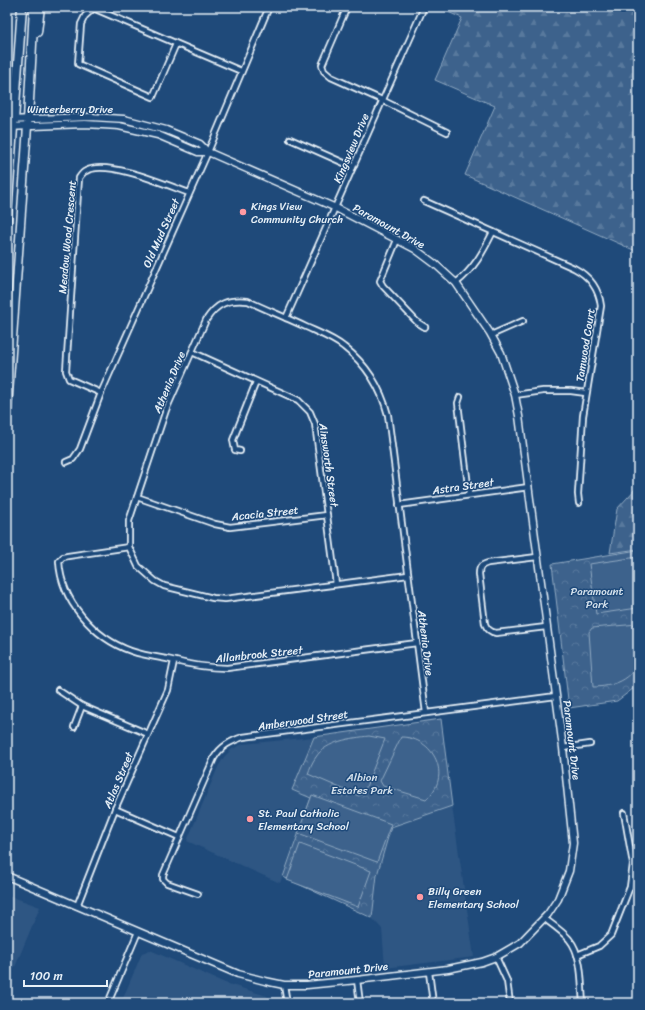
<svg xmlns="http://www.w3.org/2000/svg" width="645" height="1010" viewBox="0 0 645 1010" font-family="Sriracha,sans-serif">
	<defs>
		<pattern id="forest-firs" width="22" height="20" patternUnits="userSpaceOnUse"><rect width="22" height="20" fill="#3c628c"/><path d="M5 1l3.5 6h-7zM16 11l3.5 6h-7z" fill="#58799d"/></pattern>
		<pattern id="park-crowns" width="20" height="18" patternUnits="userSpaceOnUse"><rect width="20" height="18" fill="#3c628c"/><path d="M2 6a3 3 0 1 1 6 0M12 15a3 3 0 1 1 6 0" fill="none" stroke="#58799d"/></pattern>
	</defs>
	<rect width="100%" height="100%" fill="#1f4a7a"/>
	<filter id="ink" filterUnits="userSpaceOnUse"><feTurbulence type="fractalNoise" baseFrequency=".025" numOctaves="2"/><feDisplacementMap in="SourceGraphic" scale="8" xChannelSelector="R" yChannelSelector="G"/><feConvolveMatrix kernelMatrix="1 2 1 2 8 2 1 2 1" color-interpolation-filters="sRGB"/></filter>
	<g filter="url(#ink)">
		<!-- built -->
		<g fill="#2e5683">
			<path d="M314 737 292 790 311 798 280 883 187 841 218 767 224 757 232 749 243 744Z"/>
			<path d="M452 806 474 957 385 968 382 929 372 918 377 875 391 827Z"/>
			<path d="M7 895 40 907 7 986Z"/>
			<path d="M150 950 225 983 267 996 269 1003H121L142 953Z"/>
		</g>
		<!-- forest -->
		<g fill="url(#forest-firs)" stroke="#92aac2">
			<path d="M436 7H638V252L465 175 495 106 435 80 462 18Z"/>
			<path d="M638 486V549L610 553 617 509Z"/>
		</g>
		<!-- park -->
		<g fill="url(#park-crowns)" stroke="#92aac2">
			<path d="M638 550V685L617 701 569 708 552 564Z"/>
			<path d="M441 719 452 806 391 827 377 875 372 918 283 877 311 798 292 790 314 737Z"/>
		</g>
		<!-- garden -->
		<g fill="#3c628c" stroke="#92aac2">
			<path d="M638 557V608L596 614 589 564Z"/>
			<path d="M638 624C638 636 640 648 638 659 635 680 611 687 593 687L589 632 592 628Z"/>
			<path d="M369 736 385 739 364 792 359 796 308 774C310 768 312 762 316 757 326 741 352 738 369 736Z"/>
			<path d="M401 737C434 737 453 777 426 799L383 786 380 781Z"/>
			<path d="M312 795 391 824 377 862 298 833Z"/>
			<path d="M300 844 371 871 358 907 287 880Z"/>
		</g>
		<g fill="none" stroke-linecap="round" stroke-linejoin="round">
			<!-- stream -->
			<path stroke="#9ab0c7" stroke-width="1.5" d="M631 7 638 10"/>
			<!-- minor casing -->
			<g stroke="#e8f1f8" stroke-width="8">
				<g id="minor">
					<path d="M95 7 85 16 81 24 78 64 153 97 176 44"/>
					<path d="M347 7 322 65 324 71 331 77 382 100 447 132"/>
					<path d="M93 8 241 71"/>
					<path d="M290 139 353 167"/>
					<path d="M424 201 574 268C589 276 599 289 601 306L583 416 578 494 579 503"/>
					<path d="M397 240 380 281 383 286 417 322 425 327"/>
					<path d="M456 283C474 269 483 252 493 232"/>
					<path d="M286 318 424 7"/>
					<path d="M491 335 523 321"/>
					<path d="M192 352 298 400 310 412 315 424 336 584"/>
					<path d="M101 393 69 379 66 371 79 178C81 175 83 172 86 171 106 159 167 185 189 193"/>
					<path d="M515 395 543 391H571L586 393"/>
					<path d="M460 397 458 403 469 494"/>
					<path d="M240 451 235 450 233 440 256 382"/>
					<path d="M66 462 73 459 80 449 101 393 208 152 269 7"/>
					<path d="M137 497 215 524 230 527 327 515"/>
					<path d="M399 505 529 487"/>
					<path d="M129 547 68 556 63 557 59 561C61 601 94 638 131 651 142 655 155 657 167 659 186 664 206 668 227 668L417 643"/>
					<path d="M537 557 488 563C481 565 479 567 479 574L485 624C487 629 490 632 496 633L546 627"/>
					<path d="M408 575 225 599 213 598 164 586 155 581 138 566 129 547V521L166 410 206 320C217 303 228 299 248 301 267 310 287 318 306 327 319 333 333 338 344 347 366 364 381 388 388 415 401 514 413 614 426 713"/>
					<path d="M58 690 82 706 148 734"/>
					<path d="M74 727 82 706"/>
					<path d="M563 748 590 744"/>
					<path d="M115 809 179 837"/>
					<path d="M198 894 167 883 163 879V875L214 758C221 746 231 741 243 737L556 696"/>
					<path d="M77 906 115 809 168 690 174 661"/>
					<path d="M545 919C553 925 562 931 569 939 583 956 581 983 583 1003"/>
					<path d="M577 955 599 946 611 935 630 887 633 864 624 813"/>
					<path d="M496 957 507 981 510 1003"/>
					<path d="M429 972 433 1003"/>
					<path d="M357 980 360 1003"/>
					<path d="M284 985 287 1003"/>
					<path d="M108 1003 138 932"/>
				</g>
			</g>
			<!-- tertiary casing -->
			<g stroke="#e8f1f8" stroke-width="9">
				<g id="tertiary">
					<path d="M7 120 90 117 124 119 166 130 200 144 208 152"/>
					<path d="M7 127 85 124 119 126 158 135 198 152H208L336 208 415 249 435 264 456 283 490 333 501 353 515 395 519 416 563 748 573 843 569 871 558 899 548 914 520 943 496 957 482 962 448 969 357 980 307 985H284L265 981 238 974 7 876"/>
				</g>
			</g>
			<!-- primary casing -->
			<g stroke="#e8f1f8" stroke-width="10">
				<g id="primary">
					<path d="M7 223 14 120"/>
					<path d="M7 416 28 119"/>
				</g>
			</g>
			<!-- motorway casing -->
			<g stroke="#e8f1f8" stroke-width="11">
				<g id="motorway">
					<path d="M37 32 40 7"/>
					<path d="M28 119 34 7"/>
					<path d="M14 120 22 7"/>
				</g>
			</g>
			<!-- minor -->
			<use href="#minor" stroke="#1f4a7a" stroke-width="4.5"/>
			<!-- tertiary -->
			<use href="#tertiary" stroke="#1f4a7a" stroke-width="6"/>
			<!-- primary -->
			<use href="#primary" stroke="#1f4a7a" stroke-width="7"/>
			<!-- motorway -->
			<use href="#motorway" stroke="#1f4a7a" stroke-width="8"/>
		</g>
	</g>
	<!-- markers -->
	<g fill="#ff9aa2" stroke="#1f4a7a" stroke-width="1.5">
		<circle cx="243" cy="212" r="4"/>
		<circle cx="250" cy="819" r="4"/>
		<circle cx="420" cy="897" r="4"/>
	</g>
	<g text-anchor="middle" stroke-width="3" stroke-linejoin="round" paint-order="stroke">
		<!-- street labels -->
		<g font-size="11" fill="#e8f1f8" stroke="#1f4a7a">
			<text x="70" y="113">Winterberry Drive</text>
			<text transform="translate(351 148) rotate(-67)" y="4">Kingsview Drive</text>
			<text transform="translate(389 226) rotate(29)" y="4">Paramount Drive</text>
			<text transform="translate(161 233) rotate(-66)" y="4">Old Mud Street</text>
			<text transform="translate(67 237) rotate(-85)" y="4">Meadow Wood Crescent</text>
			<text transform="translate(585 345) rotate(-81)" y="4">Tamwood Court</text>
			<text transform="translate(169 382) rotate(-67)" y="4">Athenia Drive</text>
			<text transform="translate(329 465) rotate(82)" y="4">Ainsworth Street</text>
			<text transform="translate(463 486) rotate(-8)" y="4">Astra Street</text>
			<text transform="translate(265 513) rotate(-6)" y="4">Acacia Street</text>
			<text transform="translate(426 643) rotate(83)" y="4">Athenia Drive</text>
			<text transform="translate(259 654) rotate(-6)" y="4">Allanbrook Street</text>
			<text transform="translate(303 720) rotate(-8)" y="4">Amberwood Street</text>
			<text transform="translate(572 740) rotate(83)" y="4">Paramount Drive</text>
			<text transform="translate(118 780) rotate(-67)" y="4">Atlas Street</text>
			<text transform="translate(348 970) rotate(-6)" y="4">Paramount Drive</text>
		</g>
		<!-- poi labels -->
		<g font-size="11" fill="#e8f1f8" stroke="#1f4a7a" text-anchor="start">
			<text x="251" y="210">Kings View<tspan x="251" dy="13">Community Church</tspan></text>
			<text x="258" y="817">St. Paul Catholic<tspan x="258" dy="13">Elementary School</tspan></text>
			<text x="428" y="895">Billy Green<tspan x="428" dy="13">Elementary School</tspan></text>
		</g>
		<!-- park labels -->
		<g font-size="11" fill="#d7e3ed" stroke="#1f4a7a">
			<text x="597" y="595">Paramount<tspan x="597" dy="13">Park</tspan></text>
			<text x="362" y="781">Albion<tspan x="362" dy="13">Estates Park</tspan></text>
		</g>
	</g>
	<!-- margin -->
	<rect width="645" height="1010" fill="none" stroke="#1f4a7a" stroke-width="24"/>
	<rect x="12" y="12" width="621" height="986" fill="none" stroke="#e8f1f8" stroke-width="1.5" filter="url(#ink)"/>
	<!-- scale -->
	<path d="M24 980v6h83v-6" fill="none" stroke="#e8f1f8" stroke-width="2"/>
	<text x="30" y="980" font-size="12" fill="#e8f1f8" stroke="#1f4a7a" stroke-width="3" paint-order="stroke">100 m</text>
</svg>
